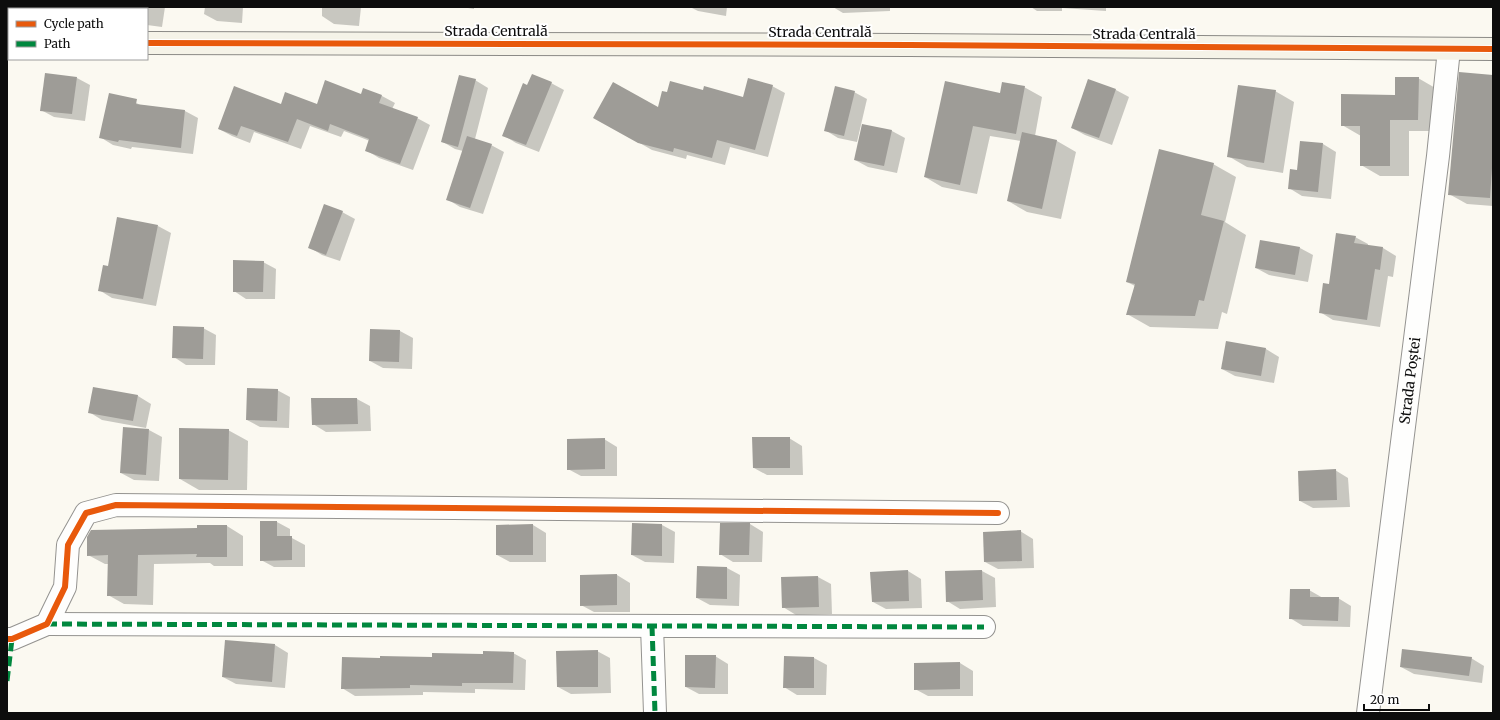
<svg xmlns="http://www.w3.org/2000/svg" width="1500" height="720" viewBox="0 0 1500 720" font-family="Merriweather,serif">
	<rect width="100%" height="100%" fill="#fbf9f1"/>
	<!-- shadow -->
	<g fill="#0003">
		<path d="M7 7H13V9H9V16H7Z"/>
		<path d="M34 7H68V9H37Z"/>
		<path d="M78 7H165L162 27 147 25V9H87Z"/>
		<path d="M205 7H243L242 23 217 21 204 14Z"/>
		<path d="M322 7H361L359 26 334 24 322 16Z"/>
		<path d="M462 7H474V9Z"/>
		<path d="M690 7H727L726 16 698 11Z"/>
		<path d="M833 7H890V11L843 13Z"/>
		<path d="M1031 7H1106V11L1062 8V11H1037Z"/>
		<path d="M1493 76V206L1467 204 1449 194Z"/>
		<path d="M77 78 90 85 85 121 54 117 41 110Z"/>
		<path d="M1418 78 1437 89V131H1409V176H1380L1361 165V136L1342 125 1396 96Z"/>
		<path d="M475 80 488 88 475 139 491 145 504 152 483 214 460 207 447 199 463 151 455 149 443 142Z"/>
		<path d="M1088 80 1116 90 1129 97 1112 145 1085 135 1072 128Z"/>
		<path d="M551 83 564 90 539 152 516 143 503 135Z"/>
		<path d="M772 86 785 93 768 157 730 147 725 165 687 155 686 159 652 150 594 117 658 108 704 91 744 98Z"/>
		<path d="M1024 87 1042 97 1035 136 1057 141 1076 152 1061 219 1027 212 1008 201 1021 141 990 136 977 194 942 187 925 177 1001 94Z"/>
		<path d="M1275 91 1294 102 1283 173 1247 167 1228 156Z"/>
		<path d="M854 92 867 99 857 142 838 138 825 130Z"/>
		<path d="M362 95 382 96 395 103 392 109 417 118 430 125 413 170 379 158 366 150 370 141 344 131 341 137 310 126 301 149 254 132 250 143 232 136 219 129 282 105H317Z"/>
		<path d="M128 98 140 105 185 111 198 118 193 154 132 147 131 149 113 145 100 137Z"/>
		<path d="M863 125 892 131 905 138 897 173 868 167 855 160Z"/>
		<path d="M1301 142 1323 144 1336 152 1331 199 1302 196 1289 188 1298 171Z"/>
		<path d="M1213 164 1236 177 1225 222 1246 235 1227 314 1222 312 1218 329 1150 327 1127 314 1135 286 1127 282Z"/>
		<path d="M342 212 355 219 340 261 322 255 309 247Z"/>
		<path d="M158 226 171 233 156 306 112 298 99 290 108 267Z"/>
		<path d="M1355 237 1368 244V246L1383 248 1396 256 1393 277 1388 276 1380 327 1333 320 1320 312 1330 285Z"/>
		<path d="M1261 241 1300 248 1313 255 1308 282 1269 275 1256 268Z"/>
		<path d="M263 262 276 269 275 299H246L234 291Z"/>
		<path d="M203 328 216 335 215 365H186L174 357Z"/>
		<path d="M400 331 413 338 412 369 383 368 370 361Z"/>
		<path d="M1227 343 1266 349 1279 357 1274 383 1235 376 1222 369Z"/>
		<path d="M94 388 138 396 151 404 146 428 102 420 89 412Z"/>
		<path d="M277 390 290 397 289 428 260 427 247 420Z"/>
		<path d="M312 399H357L370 406 371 431 326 432 313 424Z"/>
		<path d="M149 430 162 437 159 481 134 480 121 473Z"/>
		<path d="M228 430 248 441 247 490H199L180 479Z"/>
		<path d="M789 438 802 446 803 475H767L754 468Z"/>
		<path d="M604 439 617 447V476H581L568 469Z"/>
		<path d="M1335 470 1348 478 1350 507 1313 508 1300 501Z"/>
		<path d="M261 522H277L290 529V537L305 545V567H274L261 560Z"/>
		<path d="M633 524 662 525 675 532 674 563 645 562 632 555Z"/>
		<path d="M750 524 763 532 762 562H733L720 554Z"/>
		<path d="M533 525 546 533V562H510L497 555Z"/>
		<path d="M198 526H227L243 536V566H214L210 563 154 564 153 605 124 604 108 595 109 564H105L88 555 198 529Z"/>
		<path d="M1020 531 1033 539 1034 568 998 569 985 562Z"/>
		<path d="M698 567 727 568 740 575 739 606 710 605 697 598Z"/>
		<path d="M908 571 921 579 922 608 886 609 873 602Z"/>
		<path d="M982 571 995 578 996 607 960 609 947 601Z"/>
		<path d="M617 575 630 583V612H594L581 605Z"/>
		<path d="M818 577 831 584 832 614 796 615 783 607Z"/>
		<path d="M1309 590 1323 598H1338L1351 606 1350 627 1303 626 1290 618Z"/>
		<path d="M275 645 288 653 285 688 236 684 223 677Z"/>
		<path d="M597 651 610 658 611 693 571 694 558 687Z"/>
		<path d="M513 653 526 660 525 690 475 689V693L423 692V695L355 696 342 688 381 659 433 658Z"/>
		<path d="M715 656 728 664V694H699L686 687Z"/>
		<path d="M785 657 814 658 827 665 826 695H797L784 687Z"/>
		<path d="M1471 658 1484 666 1482 683 1414 674 1401 667Z"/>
		<path d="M960 663 973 671V696H928L915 689Z"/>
	</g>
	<!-- building -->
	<g fill="#9e9c97">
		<path d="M1459 72 1493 75V153L1490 198 1448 195Z"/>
		<path d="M45 73 77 77 72 114 40 111Z"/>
		<path d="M532 74 552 82 526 145 502 136 523 83 527 85Z"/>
		<path d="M459 75 476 79 458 147 441 142Z"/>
		<path d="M1395 77H1419L1418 120H1390V166H1360V126H1341V94L1395 95Z"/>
		<path d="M748 78 773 85 755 150 717 140 712 158 674 148 673 152 638 143 593 118 613 82 658 107 662 91 667 92 670 81 703 90 704 86 743 97Z"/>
		<path d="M1088 79 1116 89 1099 138 1071 128Z"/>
		<path d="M325 80 361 94 363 88 382 95 379 103 418 117 400 164 365 151 369 139 330 124 328 131 297 119 288 142 241 126 237 136 218 129 234 86 281 104 285 92 317 104Z"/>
		<path d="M945 81 1000 93 1002 82 1025 86 1016 134 973 126 960 185 924 177Z"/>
		<path d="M1238 85 1276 90 1264 163 1227 157Z"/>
		<path d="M835 86 855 91 844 136 824 131Z"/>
		<path d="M109 93 137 99 136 104 185 110 181 148 119 140 118 142 99 138Z"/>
		<path d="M862 124 892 130 884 166 854 160Z"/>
		<path d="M1022 132 1057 140 1042 209 1007 201Z"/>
		<path d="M467 136 492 144 470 208 446 200Z"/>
		<path d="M1300 141 1323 143 1318 192 1288 189 1290 169 1297 170Z"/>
		<path d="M1159 149 1214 163 1201 215 1224 221 1204 301 1199 300 1195 316 1126 315 1135 284 1126 282Z"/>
		<path d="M324 204 343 211 326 255 308 248Z"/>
		<path d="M117 217 158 225 143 299 98 291 103 265 108 266Z"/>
		<path d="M1336 233 1356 236 1354 243 1383 247 1380 270 1375 269 1367 320 1319 313 1323 283 1329 284Z"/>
		<path d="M1260 240 1300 247 1295 275 1255 268Z"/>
		<path d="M233 260 264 261 263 292H233Z"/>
		<path d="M173 326 204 327 203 359 172 358Z"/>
		<path d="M370 329 400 330 399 362 369 361Z"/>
		<path d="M1226 341 1266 348 1261 376 1221 369Z"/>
		<path d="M93 387 138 395 133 421 88 413Z"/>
		<path d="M247 388 278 389 277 421 246 420Z"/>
		<path d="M311 398H357L358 424 312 425Z"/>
		<path d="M123 427 149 429 146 475 120 473Z"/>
		<path d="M179 428 229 429 228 480 179 479Z"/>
		<path d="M752 437H790V468H753Z"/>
		<path d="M605 438V469L567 470V439Z"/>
		<path d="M1336 469 1337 500 1299 501 1298 471Z"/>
		<path d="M260 521H277V536H292V560L260 561Z"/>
		<path d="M632 523 662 524V556L631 555Z"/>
		<path d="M720 523H750L749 555H719Z"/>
		<path d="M533 524V555H496V525Z"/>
		<path d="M197 525H227V557H196L197 554 138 555 137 596H107L108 555 87 556V537L91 530 197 528Z"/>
		<path d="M1021 530 1022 561 984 562 983 532Z"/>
		<path d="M697 566 727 567V599L696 598Z"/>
		<path d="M908 570 909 601 872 602 870 572Z"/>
		<path d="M982 570 983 600 946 602 945 571Z"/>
		<path d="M617 574V605L580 606V575Z"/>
		<path d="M818 576 819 607 782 608 781 577Z"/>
		<path d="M1290 589H1310V597H1339L1338 621 1289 619Z"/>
		<path d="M225 640 275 644 272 682 222 677Z"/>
		<path d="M1402 649 1472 657 1469 676 1400 667Z"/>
		<path d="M598 650V687H557L556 651Z"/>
		<path d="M483 651 514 652 513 683H462V686L410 685V688L341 689 342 657 380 658V656L432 657V653L483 654Z"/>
		<path d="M685 655H716L715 688 685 687Z"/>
		<path d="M784 656 814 657V688H783Z"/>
		<path d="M960 662V689L914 690V663Z"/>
	</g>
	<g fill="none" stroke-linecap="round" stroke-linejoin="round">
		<!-- street casing -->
		<g stroke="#949390" stroke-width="24">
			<g id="street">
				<path d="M47 624 984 627"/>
				<path d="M652 626 655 713"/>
				<path d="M7 639H12L47 624 65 587 68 545 86 513 116 505 998 513"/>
				<path id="s1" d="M1368 713 1438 156 1449 49"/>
			</g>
		</g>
		<!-- secondary casing -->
		<g stroke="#8b8a86" stroke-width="24">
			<g id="secondary">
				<path d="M7 43H9"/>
				<path d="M147 43 909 45 1493 49"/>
			</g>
		</g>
		<!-- street -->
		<use href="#street" stroke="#fefefd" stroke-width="22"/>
		<!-- secondary -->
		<use href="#secondary" stroke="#f5f3e8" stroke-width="22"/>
		<!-- quiet -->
		<g stroke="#00873e" stroke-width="5" stroke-dasharray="10 5" stroke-linecap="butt">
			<path d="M47 624 984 627"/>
			<path d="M652 626 655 713"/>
			<path d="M7 681 12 639"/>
		</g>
		<!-- cycleway casing -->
		<g stroke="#fff" stroke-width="8">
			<g id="cycleway">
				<path d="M147 43 909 45 1493 49"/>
				<path d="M7 639H12L47 624 65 587 68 545 86 513 116 505 998 513"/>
			</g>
		</g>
		<!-- cycleway -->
		<use href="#cycleway" stroke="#e8590c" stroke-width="6"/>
	</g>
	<g text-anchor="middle" stroke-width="4" stroke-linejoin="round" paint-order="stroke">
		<!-- street labels -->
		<g font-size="14" fill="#0d0d0d" stroke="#fff">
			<text x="496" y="36">Strada Centrală</text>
			<text x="820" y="37">Strada Centrală</text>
			<text x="1144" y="39">Strada Centrală</text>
			<text dy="5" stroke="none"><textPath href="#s1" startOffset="335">Strada Poștei</textPath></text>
		</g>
	</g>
	<!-- border -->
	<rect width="1500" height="720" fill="none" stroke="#0d0d0d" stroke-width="16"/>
	<!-- legend -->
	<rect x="8" y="8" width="140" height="52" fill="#ffffff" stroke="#9e9e9e"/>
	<rect x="16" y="21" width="20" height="6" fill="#e8590c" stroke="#9e9e9e"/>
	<text x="44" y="28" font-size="12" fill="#0d0d0d">Cycle path</text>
	<rect x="16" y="41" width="20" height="6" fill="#00873e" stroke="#9e9e9e"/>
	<text x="44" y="48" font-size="12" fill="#0d0d0d">Path</text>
	<!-- scale -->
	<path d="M1364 704v6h65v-6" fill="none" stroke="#0d0d0d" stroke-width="2"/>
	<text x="1370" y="704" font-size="12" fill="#0d0d0d" stroke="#ffffff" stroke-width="3" paint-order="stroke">20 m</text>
</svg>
